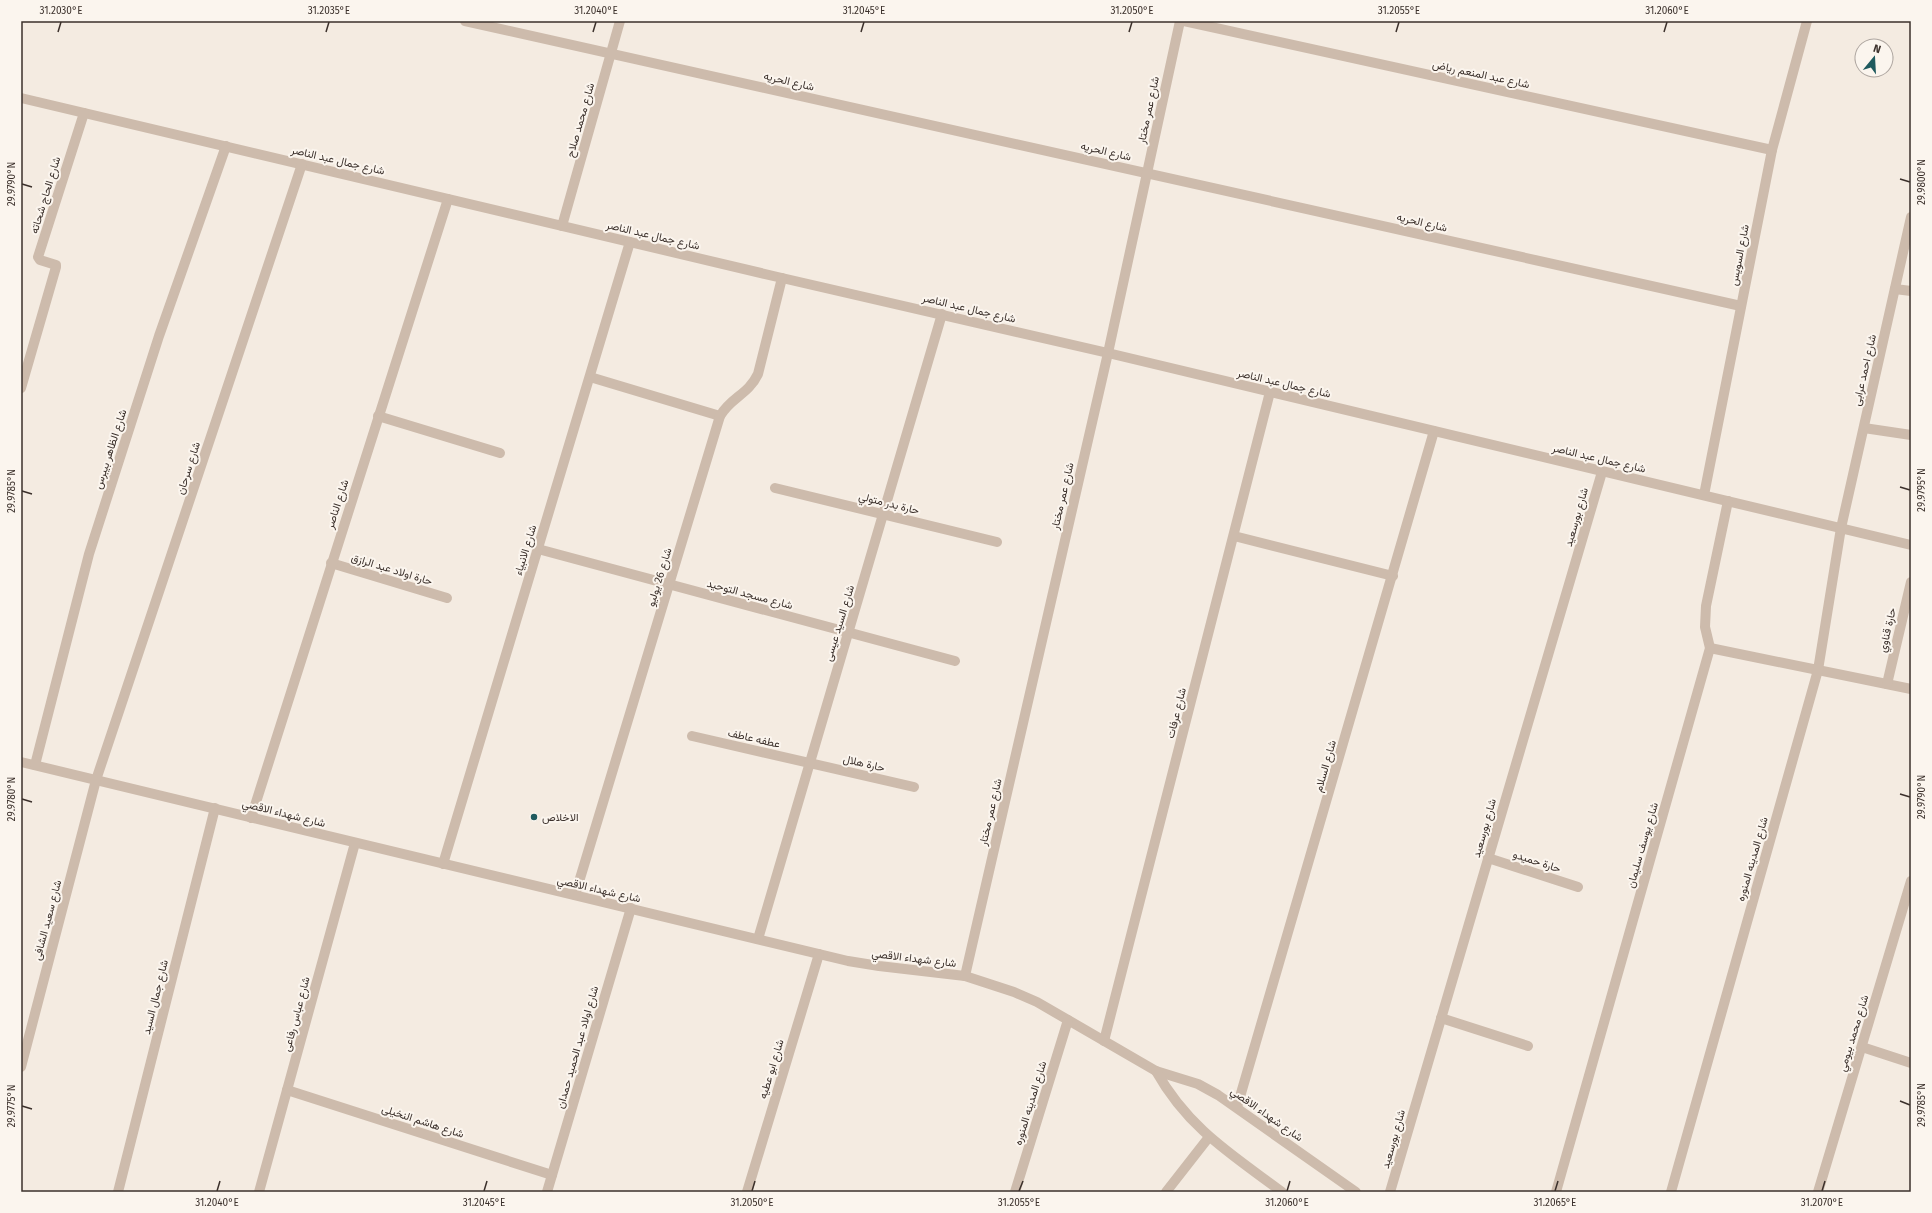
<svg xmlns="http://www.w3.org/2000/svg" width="1932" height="1213" viewBox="0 0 1932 1213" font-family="'Fira Sans',Vazirmatn,sans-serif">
	<rect width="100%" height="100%" fill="#f4ebe1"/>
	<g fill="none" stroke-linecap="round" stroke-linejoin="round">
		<!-- lane -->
		<path stroke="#cdbbac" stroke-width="10" d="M1166 1192 1209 1137"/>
		<!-- street -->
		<g stroke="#cdbbac" stroke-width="10">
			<path d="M465 21 1741 306"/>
			<path d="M1184 21 1772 150"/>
			<path d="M21 98 782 278 1108 353 1911 545"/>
			<path d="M562 226 620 21"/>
			<path d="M1895 289 1911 291"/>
			<path d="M590 377 720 416"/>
			<path d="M21 388 56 267V265L40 260 38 257 84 113"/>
			<path d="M378 416 500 453"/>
			<path d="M1864 428 1911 435"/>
			<path d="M775 488 997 542"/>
			<path d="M1704 495 1772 150 1807 21"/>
			<path d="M1234 536 1393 576"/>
			<path d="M538 549 955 661"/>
			<path d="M331 563 447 598"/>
			<path d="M1710 648 1911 689"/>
			<path d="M1887 684 1911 582"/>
			<path d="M692 736 914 787"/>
			<path d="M21 762 848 961 879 966 965 976 1014 992 1037 1002 1156 1071 1198 1084 1218 1095 1356 1192"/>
			<path d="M35 765 89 554 159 336 226 146"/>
			<path d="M251 818 448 199"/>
			<path d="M1488 858 1578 887"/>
			<path d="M443 864 630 242"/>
			<path d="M575 895 720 416C731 397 748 395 758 374L782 278"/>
			<path d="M758 939 942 314"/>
			<path d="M965 976 1108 353 1180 21"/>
			<path d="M1441 1018 1528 1046"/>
			<path d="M1104 1041 1270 392"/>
			<path d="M1862 1047 1911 1063"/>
			<path d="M21 1067 96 780 302 164"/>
			<path d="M1156 1071C1188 1128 1231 1154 1282 1192"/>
			<path d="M287 1090 552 1175"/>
			<path d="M1237 1107 1434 431"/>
			<path d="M118 1192 215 808"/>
			<path d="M259 1192 355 843"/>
			<path d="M547 1192 631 908"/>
			<path d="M747 1192 819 954"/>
			<path d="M1015 1192 1068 1020"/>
			<path d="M1390 1192 1602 472"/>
			<path d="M1556 1192 1710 648 1705 627 1706 606 1728 501"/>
			<path d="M1671 1192 1818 670 1841 528 1911 217"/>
			<path d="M1818 1192 1911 881"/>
		</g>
	</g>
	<!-- ticks -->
	<path fill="none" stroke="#3b302b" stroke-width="1.5" d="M58 32 61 22M326 32 329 22M593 32 596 22M861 32 864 22M1129 32 1132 22M1396 32 1399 22M1664 32 1667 22M1900 179 1910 182M22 184 32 187M1900 487 1910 490M22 491 32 494M1900 794 1910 797M22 799 32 802M1900 1101 1910 1105M22 1106 32 1109M217 1191 220 1181M484 1191 487 1181M752 1191 755 1181M1019 1191 1023 1181M1287 1191 1290 1181M1555 1191 1558 1181M1822 1191 1825 1181"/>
	<!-- markers -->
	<circle fill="#1f5a5e" stroke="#fbf5ee" stroke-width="1.5" cx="534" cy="817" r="4"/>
	<g text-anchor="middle" stroke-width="4" stroke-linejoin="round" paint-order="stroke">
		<!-- street labels -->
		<g font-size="11" fill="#3b302b" stroke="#fbf5ee">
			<text transform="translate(1481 74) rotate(12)" y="4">شارع عبد المنعم رياض</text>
			<text transform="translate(789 81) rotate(13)" y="4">شارع الحريه</text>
			<text transform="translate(1148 110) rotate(-78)" y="4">شارع عمر مختار</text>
			<text transform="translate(580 120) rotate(-74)" y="4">شارع محمد صلاح</text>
			<text transform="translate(1106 151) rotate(13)" y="4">شارع الحريه</text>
			<text transform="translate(338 160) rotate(13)" y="4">شارع جمال عبد الناصر</text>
			<text transform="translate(45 195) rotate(-73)" y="4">شارع الحاج شحاته</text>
			<text transform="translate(1422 222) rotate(13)" y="4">شارع الحريه</text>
			<text transform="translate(653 235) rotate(13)" y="4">شارع جمال عبد الناصر</text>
			<text transform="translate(1739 255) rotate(-79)" y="4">شارع السويس</text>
			<text transform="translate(969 308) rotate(13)" y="4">شارع جمال عبد الناصر</text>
			<text transform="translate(1864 370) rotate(-77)" y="4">شارع احمد عرابى</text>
			<text transform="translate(1284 383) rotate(13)" y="4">شارع جمال عبد الناصر</text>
			<text transform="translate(110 449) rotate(-72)" y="4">شارع الظاهر بيبرس</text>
			<text transform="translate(1599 458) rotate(13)" y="4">شارع جمال عبد الناصر</text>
			<text transform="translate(188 468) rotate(-72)" y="4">شارع سرحان</text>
			<text transform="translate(1062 496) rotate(-77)" y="4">شارع عمر مختار</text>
			<text transform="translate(889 503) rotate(14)" y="4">حارة بدر متولي</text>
			<text transform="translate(337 504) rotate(-72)" y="4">شارع الناصر</text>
			<text transform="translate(1576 517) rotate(-74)" y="4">شارع بورسعيد</text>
			<text transform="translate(525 550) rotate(-73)" y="4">شارع الانبياء</text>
			<text transform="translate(392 569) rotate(17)" y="4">حارة اولاد عبد الرازق</text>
			<text transform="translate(659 577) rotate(-73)" y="4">شارع 26 يوليو</text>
			<text transform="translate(750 594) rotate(15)" y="4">شارع مسجد التوحيد</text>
			<text transform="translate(839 623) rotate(-73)" y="4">شارع السيد عيسى</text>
			<text transform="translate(1887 630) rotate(-77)" y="4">حارة قناوي</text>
			<text transform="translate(1176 713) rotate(-76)" y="4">شارع عرفات</text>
			<text transform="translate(754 738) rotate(13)" y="4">عطفه عاطف</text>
			<text transform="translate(864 763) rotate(13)" y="4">حارة هلال</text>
			<text transform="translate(1325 766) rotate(-74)" y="4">شارع السلام</text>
			<text transform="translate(990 812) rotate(-77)" y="4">شارع عمر مختار</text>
			<text transform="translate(284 813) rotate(14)" y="4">شارع شهداء الاقصي</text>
			<text transform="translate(1484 828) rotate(-74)" y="4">شارع بورسعيد</text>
			<text transform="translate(1642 845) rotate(-74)" y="4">شارع يوسف سليمان</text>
			<text transform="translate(1752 859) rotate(-74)" y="4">شارع المدينه المنوره</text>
			<text transform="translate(1537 861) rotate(18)" y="4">حارة حميدو</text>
			<text transform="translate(599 889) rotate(13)" y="4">شارع شهداء الاقصي</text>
			<text transform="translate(47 920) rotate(-75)" y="4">شارع سعيد الشافى</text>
			<text transform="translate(914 958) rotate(7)" y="4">شارع شهداء الاقصي</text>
			<text transform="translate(155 997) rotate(-76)" y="4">شارع جمال السيد</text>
			<text transform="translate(296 1014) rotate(-75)" y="4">شارع عباس رفاعى</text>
			<text transform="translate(1853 1033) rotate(-73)" y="4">شارع محمد بيومي</text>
			<text transform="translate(577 1047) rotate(-74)" y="4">شارع اولاد عبد الحميد حمدان</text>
			<text transform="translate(771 1069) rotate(-73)" y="4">شارع ابو عطيه</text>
			<text transform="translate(1030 1103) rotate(-73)" y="4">شارع المدينه المنوره</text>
			<text transform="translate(1267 1114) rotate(35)" y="4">شارع شهداء الاقصي</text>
			<text transform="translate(423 1121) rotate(18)" y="4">شارع هاشم النخيلى</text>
			<text transform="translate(1393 1139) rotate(-74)" y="4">شارع بورسعيد</text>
		</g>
		<!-- poi labels -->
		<g font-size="11" fill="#3b302b" stroke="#fbf5ee" text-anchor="start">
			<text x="542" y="821">الاخلاص</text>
		</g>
	</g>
	<!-- border -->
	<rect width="1932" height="1213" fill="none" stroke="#fbf5ee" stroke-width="44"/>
	<!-- north arrow -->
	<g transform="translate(1874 58) rotate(18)"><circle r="19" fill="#fbf5ee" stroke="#aea6a0"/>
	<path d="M0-3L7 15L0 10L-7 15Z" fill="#1f5a5e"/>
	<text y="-6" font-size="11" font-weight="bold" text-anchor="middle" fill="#3b302b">N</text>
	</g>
	<rect x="22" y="22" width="1888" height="1169" fill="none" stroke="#3b302b" stroke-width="1.5"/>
	<g font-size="10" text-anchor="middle" fill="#3b302b">
		<text x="61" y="14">31.2030°E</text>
		<text x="329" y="14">31.2035°E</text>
		<text x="596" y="14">31.2040°E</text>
		<text x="864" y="14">31.2045°E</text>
		<text x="1132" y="14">31.2050°E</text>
		<text x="1399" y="14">31.2055°E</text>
		<text x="1667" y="14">31.2060°E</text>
		<text transform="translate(1921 182) rotate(-90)" y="4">29.9800°N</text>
		<text transform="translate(11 184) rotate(-90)" y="4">29.9790°N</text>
		<text transform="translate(1921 490) rotate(-90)" y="4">29.9795°N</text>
		<text transform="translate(11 491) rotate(-90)" y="4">29.9785°N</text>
		<text transform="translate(1921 797) rotate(-90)" y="4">29.9790°N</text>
		<text transform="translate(11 799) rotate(-90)" y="4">29.9780°N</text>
		<text transform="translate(1921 1105) rotate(-90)" y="4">29.9785°N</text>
		<text transform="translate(11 1106) rotate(-90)" y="4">29.9775°N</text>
		<text x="217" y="1206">31.2040°E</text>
		<text x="484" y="1206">31.2045°E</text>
		<text x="752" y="1206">31.2050°E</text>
		<text x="1019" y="1206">31.2055°E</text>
		<text x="1287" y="1206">31.2060°E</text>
		<text x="1555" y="1206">31.2065°E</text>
		<text x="1822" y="1206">31.2070°E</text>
	</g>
</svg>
